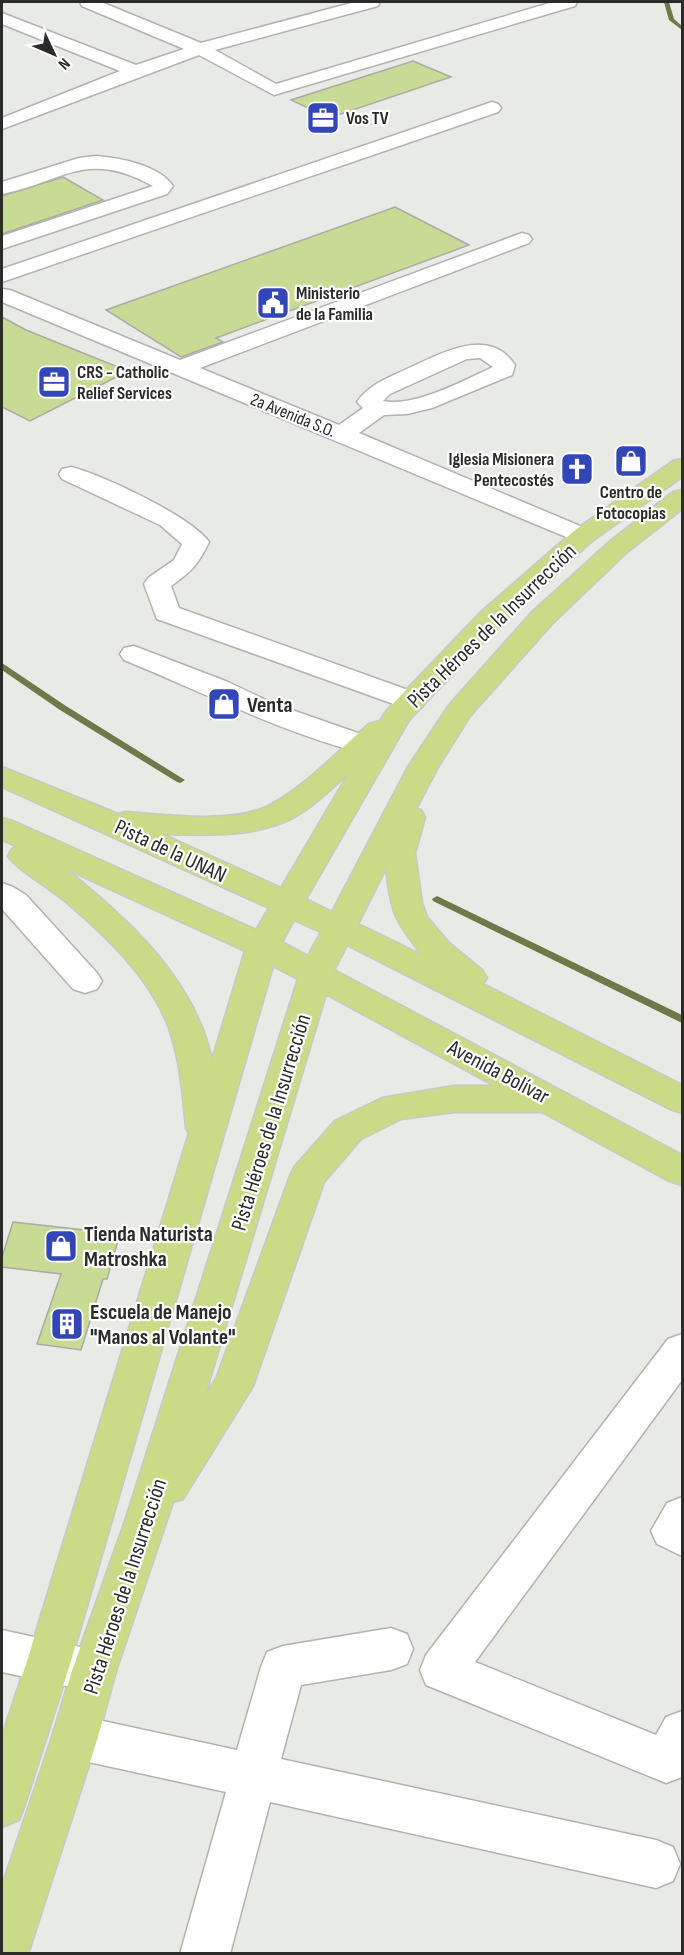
<svg xmlns="http://www.w3.org/2000/svg" width="684" height="1955" viewBox="0 0 684 1955" font-family="'Sofia Sans Condensed',sans-serif">
	<rect width="100%" height="100%" fill="#e8eae5"/>
	<g fill="none" stroke-linecap="round" stroke-linejoin="round">
		<!-- stream -->
		<g fill="#6e794a" fill-rule="evenodd">
			<path d="M664 2H669L674 19 682 26V30L669 20Z"/>
			<path d="M2 663 66 706 185 780 180 783 177 782 60 710 2 670Z"/>
			<path d="M437 896 682 1015V1023L433 901 432 899Z"/>
		</g>
	</g>
	<!-- building -->
	<g fill="#c8db95" stroke="#aaaba7" stroke-width="1.5">
		<path d="M413 61 451 77 329 118 291 100Z"/>
		<path d="M63 177 103 200 2 234V196Z"/>
		<path d="M395 207 469 245 216 338 223 342 181 357 106 310Z"/>
		<path d="M2 317 26 330 128 371 30 421 2 407Z"/>
		<path d="M13 1222 120 1234 107 1279H103L81 1350 37 1344 61 1274 2 1267V1257Z"/>
	</g>
	<g fill="none" stroke-linecap="round" stroke-linejoin="round">
		<!-- minor casing -->
		<g stroke="#b2b3af" stroke-width="3">
			<g id="minor">
				<path d="M80 2H101L201 43 355 2H380L378 6 215 50 276 84 553 2H577L575 6 274 95 199 55 2 129V118L120 71 2 24V13L136 65 184 49 82 6Z"/>
				<path d="M492 102 498 104 501 108 498 112 2 282V269Z"/>
				<path d="M96 156C120 158 159 165 173 186L167 194 2 249V236L153 186C86 149 65 181 2 194V182L79 158Z"/>
				<path d="M522 233 529 235 532 239 529 243 200 368 339 425 363 408 357 402C370 383 391 377 411 367 443 353 489 326 515 365L512 375 432 408 407 414 384 415 359 433 592 531 596 536 592 541 583 544 2 302V289L10 290 180 360ZM480 358 493 367C465 380 413 408 383 401L390 394 467 359Z"/>
				<path d="M71 467C101 474 192 517 209 542 197 566 193 570 171 586L179 608 422 695 426 701 422 707 412 710 402 707 157 619 144 584 148 578 174 560 182 544 160 525 62 479 59 474 62 469Z"/>
				<path d="M134 646 228 682 272 703 372 738 377 744 372 750 362 753C280 732 203 692 124 660L120 654 124 648Z"/>
				<path d="M2 883 13 887 26 895 97 973 102 981 97 989 85 993 73 989 2 909Z"/>
				<path d="M682 1334V1380L475 1662 656 1735 666 1717 682 1711V1777L666 1783 426 1685 420 1670 426 1655 668 1339Z"/>
				<path d="M682 1497V1556L657 1544 651 1531 667 1503Z"/>
				<path d="M391 1628 407 1634 413 1649 407 1664 391 1670 301 1685 281 1759 656 1840 673 1847 680 1864 673 1881 656 1888 270 1802 230 1954H180L226 1792 75 1759 59 1753 52 1737 59 1721 75 1715 237 1750 261 1667 267 1652 283 1646Z"/>
				<path d="M2 1630 94 1650 110 1656 116 1671 110 1686 94 1692 2 1672Z"/>
			</g>
		</g>
		<!-- major casing -->
		<g stroke="#c8c8c8" stroke-width="3">
			<path id="major" d="M682 459V477L592 541 500 625 409 720 306 899 332 912 408 767 449 705 532 612 608 543 673 492 682 490V509L626 553 552 624 470 716 438 767 416 809 421 810 425 817 415 853 422 903 427 917 449 943 482 970 487 978 483 984 682 1085V1113L670 1109 347 945 334 970 682 1155V1185L669 1181 542 1112H454L401 1119 361 1139 324 1182 253 1386 183 1499 173 1502 116 1671 98 1737 28 1954H2V1886L52 1737 72 1671 125 1521 298 979 273 966 71 1661 25 1804 19 1820 2 1827V1736L27 1661 189 1133 186 1128C183 1095 180 1060 169 1028 151 978 105 935 65 901 51 889 16 869 8 856L12 849 18 847 2 840V818L13 821 256 930 269 908 2 787V767L118 814 126 812C167 815 231 824 268 806 306 787 337 751 369 724L380 721 387 710 480 613 574 531 673 461ZM349 773 281 888 162 834C204 835 252 838 291 819 312 808 331 789 349 773ZM386 868C391 913 394 919 422 955L358 924ZM66 869 245 951 212 1060C194 977 128 920 66 869ZM294 920 321 932 308 956 282 942ZM326 994 495 1086H454L382 1098 335 1121 295 1166 290 1176 216 1379 205 1395Z"/>
		</g>
		<!-- minor -->
		<use href="#minor" fill="#fff" fill-rule="evenodd"/>
		<!-- major -->
		<use href="#major" fill="#cadb88" fill-rule="evenodd"/>
	</g>
	<!-- icons -->
	<defs>
		<g id="office-square" transform="scale(1.725)"><rect x="-9" y="-9" width="18" height="18" rx="4" fill="#3346b8" stroke="#fff"/><path d="M-6-3h4V-5.5h4V-3h4V5H-6ZM-1-4.5V-3h2v-1.5ZM-6 0V1H6V0Z" fill="#fff"/></g>
		<g id="civic-square" transform="scale(1.725)"><rect x="-9" y="-9" width="18" height="18" rx="4" fill="#3346b8" stroke="#fff"/><path d="M-.6-6.5H3V-4.5H.6V-3L4-1V1h2V6H-6V1h2V-1L-.6-3ZM-1.2 2.5V6h2.4V2.5Z" fill="#fff"/></g>
		<g id="shop-square" transform="scale(1.725)"><rect x="-9" y="-9" width="18" height="18" rx="4" fill="#3346b8" stroke="#fff"/><path d="M-5-2.5h2.3a2.7 3.5 0 0 1 5.4 0H5L5.5 6h-11ZM-1.5-2.5h3a1.5 2.3 0 0 0-3 0Z" fill="#fff"/></g>
		<g id="church-square" transform="scale(1.725)"><rect x="-9" y="-9" width="18" height="18" rx="4" fill="#3346b8" stroke="#fff"/><path d="M-1.2-6h2.4v3.5h3.3v2.4h-3.3V6h-2.4V-.1h-3.3v-2.4h3.3Z" fill="#fff"/></g>
		<g id="building-square" transform="scale(1.725)"><rect x="-9" y="-9" width="18" height="18" rx="4" fill="#3346b8" stroke="#fff"/><path d="M-4-6H4V6H1V3H-1V6H-4ZM-2.5-4.3h1.7v1.8h-1.7ZM.8-4.3h1.7v1.8H.8ZM-2.5-1h1.7V.8h-1.7ZM.8-1h1.7V.8H.8Z" fill="#fff"/></g>
	</defs>
	<g fill-rule="evenodd">
		<use href="#office-square" x="323" y="118"/>
		<use href="#civic-square" x="273" y="303"/>
		<use href="#office-square" x="54" y="382"/>
		<use href="#shop-square" x="631" y="461"/>
		<use href="#church-square" x="577" y="469"/>
		<use href="#shop-square" x="224" y="704"/>
		<use href="#shop-square" x="61" y="1246"/>
		<use href="#building-square" x="67" y="1324"/>
	</g>
	<g text-anchor="middle" stroke-width="4.5" stroke-linejoin="round" paint-order="stroke">
		<!-- far-poi labels -->
		<g font-size="18" font-weight="bold" fill="#2b2c2a" stroke="#fff" text-anchor="start">
			<text x="346" y="124">Vos TV</text>
			<text x="296" y="299">Ministerio<tspan x="296" dy="21">de la Familia</tspan></text>
			<text x="77" y="378">CRS - Catholic<tspan x="77" dy="21">Relief Services</tspan></text>
			<text x="554" y="465" text-anchor="end">Iglesia Misionera<tspan x="554" dy="21">Pentecostés</tspan></text>
			<text x="631" y="498" text-anchor="middle">Centro de<tspan x="631" dy="21">Fotocopias</tspan></text>
		</g>
		<!-- far-street labels -->
		<g font-size="18" fill="#2b2c2a" stroke="#fff">
			<text transform="translate(293 415) rotate(22)" y="6">2a Avenida S.O.</text>
		</g>
		<!-- street labels -->
		<g font-size="22" fill="#2b2c2a" stroke="#fff">
			<text transform="translate(491 625) rotate(-44)" y="8">Pista Héroes de la Insurrección</text>
			<text transform="translate(171 850) rotate(25)" y="8">Pista de la UNAN</text>
			<text transform="translate(499 1071) rotate(28)" y="8">Avenida Bolívar</text>
			<text transform="translate(270 1122) rotate(-73)" y="8">Pista Héroes de la Insurrección</text>
			<text transform="translate(124 1586) rotate(-72)" y="8">Pista Héroes de la Insurrección</text>
		</g>
		<!-- poi labels -->
		<g font-size="22" font-weight="bold" fill="#2b2c2a" stroke="#fff" text-anchor="start">
			<text x="247" y="712">Venta</text>
			<text x="84" y="1241">Tienda Naturista<tspan x="84" dy="25">Matroshka</tspan></text>
			<text x="90" y="1319">Escuela de Manejo<tspan x="90" dy="25">"Manos al Volante"</tspan></text>
		</g>
	</g>
	<!-- border -->
	<rect width="684" height="1955" fill="none" stroke="#2b2c2a" stroke-width="6"/>
	<!-- north arrow -->
	<g transform="translate(54 54) rotate(134)" stroke="#ffffff" stroke-width="4.5" paint-order="stroke">
	<path d="M0-4.5L10 22L0 15L-10 22Z" fill="#2b2c2a"/>
	<text y="-9" font-size="16" font-weight="bold" text-anchor="middle" fill="#2b2c2a">N</text>
	</g>
</svg>
